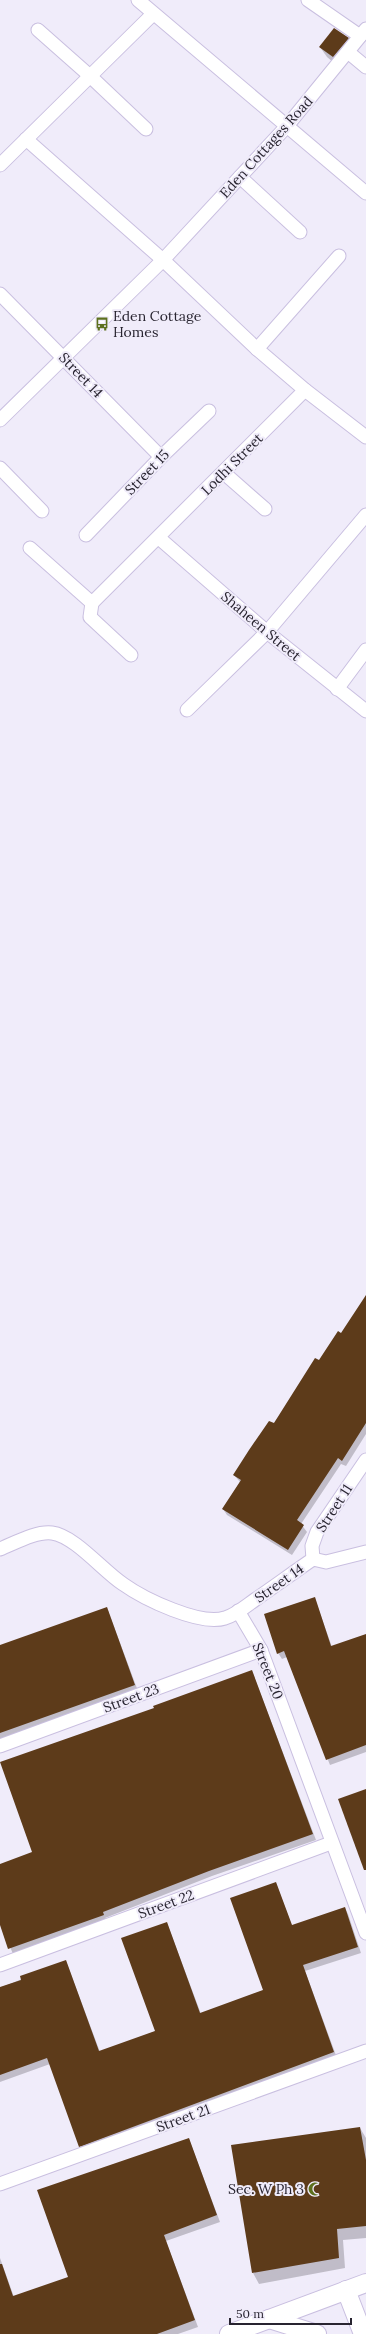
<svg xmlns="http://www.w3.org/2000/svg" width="366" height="2334" viewBox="0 0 366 2334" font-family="Lora,serif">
	<rect width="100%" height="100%" fill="#f0ecfa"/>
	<!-- shadow -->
	<g fill="#0003">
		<path d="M348 38 354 49 339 67 327 57 320 47Z"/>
		<path d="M366 1297V1434L346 1466 341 1464 301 1524 307 1532 292 1555 227 1515 223 1509 240 1482 234 1475 342 1334Z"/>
		<path d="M315 1599 332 1647 366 1635V1752L330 1765 287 1657 282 1659 278 1653Z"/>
		<path d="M107 1608 138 1691 0 1741V1647Z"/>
		<path d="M252 1671 316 1840 212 1876 105 1918 107 1921 13 1954 0 1922V1865L33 1853 155 1709Z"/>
		<path d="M276 1883 292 1926 345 1908 348 1914 361 1953 305 1971 337 2058 83 2152 50 2064 0 2082V1988L66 1961 100 2052 156 2031 167 1923 201 2014 264 1990Z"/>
		<path d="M360 2128 366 2138V2238L343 2240 345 2268 259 2284 253 2273Z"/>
		<path d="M189 2139 220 2222 166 2241 198 2327 178 2334H0V2258L14 2297 69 2278Z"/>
	</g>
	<!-- building -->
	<g fill="#5d3b1a">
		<path d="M334 28 349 38 333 57 319 47Z"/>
		<path d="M366 1295V1423L342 1461 338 1458 297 1520 304 1525 288 1550 222 1509 241 1480 233 1475 249 1450 269 1421 274 1423 315 1358 319 1360 338 1331 341 1333Z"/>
		<path d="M315 1597 331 1646 366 1634V1745L326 1760 284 1651 277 1654 264 1614Z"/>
		<path d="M107 1607 135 1685 0 1733V1645Z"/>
		<path d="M252 1670 313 1834 209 1871 103 1912 104 1915 8 1949 0 1925V1864L32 1852 0 1762 154 1708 153 1706Z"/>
		<path d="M366 1789V1870H364L338 1799Z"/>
		<path d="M276 1882 292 1925 345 1907 358 1947 303 1965 334 2052 79 2147 47 2058 0 2075V1987L21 1980 20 1976 66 1960 99 2051 155 2031 121 1938 167 1922 200 2013 263 1990 230 1898Z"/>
		<path d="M360 2127 366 2160V2226L337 2229 339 2258 252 2273 231 2145Z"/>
		<path d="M189 2138 217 2215 164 2235 195 2320 157 2334H0V2264H2L13 2296 68 2277 37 2190Z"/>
	</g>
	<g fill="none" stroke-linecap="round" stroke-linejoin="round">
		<!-- street casing -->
		<g stroke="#c9bfe0" stroke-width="15">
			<g id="street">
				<path d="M138 0 366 193"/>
				<path d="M308 0 360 36"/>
				<path d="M38 30 90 76 146 129"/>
				<path d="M348 52 366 67"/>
				<path d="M26 139 163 260 257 349 305 390 366 437"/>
				<path d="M0 165 153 14"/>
				<path d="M240 177 300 232"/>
				<path d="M0 294 161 457"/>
				<path d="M257 349 339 256"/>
				<path d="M0 420 163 260 287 126 366 29"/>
				<path d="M0 468 42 511"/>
				<path d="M224 473 265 509"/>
				<path d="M86 535 161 457 209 411"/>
				<path d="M159 538 267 632 366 711"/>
				<path d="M30 548 92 603 305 390"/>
				<path d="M92 603 90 617 131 655"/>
				<path d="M337 689 366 650"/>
				<path d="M187 710 267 632 366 515"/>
				<path d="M0 1549C15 1543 36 1531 52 1533 75 1536 103 1571 123 1584 144 1599 200 1626 225 1618 236 1615 246 1606 256 1599 275 1586 294 1572 313 1559L326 1562 366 1552"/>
				<path d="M313 1559 312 1546 317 1532 366 1460"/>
				<path d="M238 1611 261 1650 366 1933"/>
				<path d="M0 1746 261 1650"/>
				<path d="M0 1965 331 1843"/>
				<path d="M0 2184 366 2051"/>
			</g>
		</g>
		<!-- secondary casing -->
		<g stroke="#c9bfe0" stroke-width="20">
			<g id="secondary">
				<path d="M346 2290 363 2334"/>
				<path d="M269 2319 317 2334"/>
				<path d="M229 2334 366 2283"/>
			</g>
		</g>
		<!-- street -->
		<use href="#street" stroke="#fff" stroke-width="13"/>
		<!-- secondary -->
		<use href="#secondary" stroke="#fff" stroke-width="18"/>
	</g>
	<!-- icons -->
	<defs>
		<g id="bus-bare" transform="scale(1.08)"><path d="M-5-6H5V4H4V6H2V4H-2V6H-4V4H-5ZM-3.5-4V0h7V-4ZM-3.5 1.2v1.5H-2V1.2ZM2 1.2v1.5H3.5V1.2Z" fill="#5d701e" stroke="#f0ecfa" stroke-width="2.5" paint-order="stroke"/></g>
		<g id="mosque-bare" transform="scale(1.08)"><path d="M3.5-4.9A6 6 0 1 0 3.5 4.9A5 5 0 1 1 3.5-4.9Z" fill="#5d701e" stroke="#f0ecfa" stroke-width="2.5" paint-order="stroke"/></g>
	</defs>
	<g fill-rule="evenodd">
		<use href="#bus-bare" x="102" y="324"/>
		<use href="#mosque-bare" x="315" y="2189"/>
	</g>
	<g text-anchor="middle" stroke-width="4" stroke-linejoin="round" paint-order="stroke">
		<!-- street labels -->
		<g font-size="14" fill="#282430" stroke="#f0ecfa">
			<text transform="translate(266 147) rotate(-48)" y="5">Eden Cottages Road</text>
			<text transform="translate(81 375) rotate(46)" y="5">Street 14</text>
			<text transform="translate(232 464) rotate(-45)" y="5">Lodhi Street</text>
			<text transform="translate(147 472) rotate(-46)" y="5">Street 15</text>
			<text transform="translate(261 626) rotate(40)" y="5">Shaheen Street</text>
			<text transform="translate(334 1508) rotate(-57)" y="5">Street 11</text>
			<text transform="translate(279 1583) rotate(-35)" y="5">Street 14</text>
			<text transform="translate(268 1671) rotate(68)" y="5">Street 20</text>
			<text transform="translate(131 1698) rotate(-20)" y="5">Street 23</text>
			<text transform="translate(166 1904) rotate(-20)" y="5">Street 22</text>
			<text transform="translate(183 2118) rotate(-20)" y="5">Street 21</text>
		</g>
		<!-- poi labels -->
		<g font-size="14" fill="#282430" stroke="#f0ecfa" text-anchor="start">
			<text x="113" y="321">Eden Cottage<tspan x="113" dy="16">Homes</tspan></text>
			<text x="304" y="2194" text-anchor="end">Sec. W Ph 3</text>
		</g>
	</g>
	<!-- scale -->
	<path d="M230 2318v6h121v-6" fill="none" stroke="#282430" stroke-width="2"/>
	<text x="236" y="2318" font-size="12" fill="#282430" stroke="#f0ecfa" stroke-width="3" paint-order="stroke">50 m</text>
</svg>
